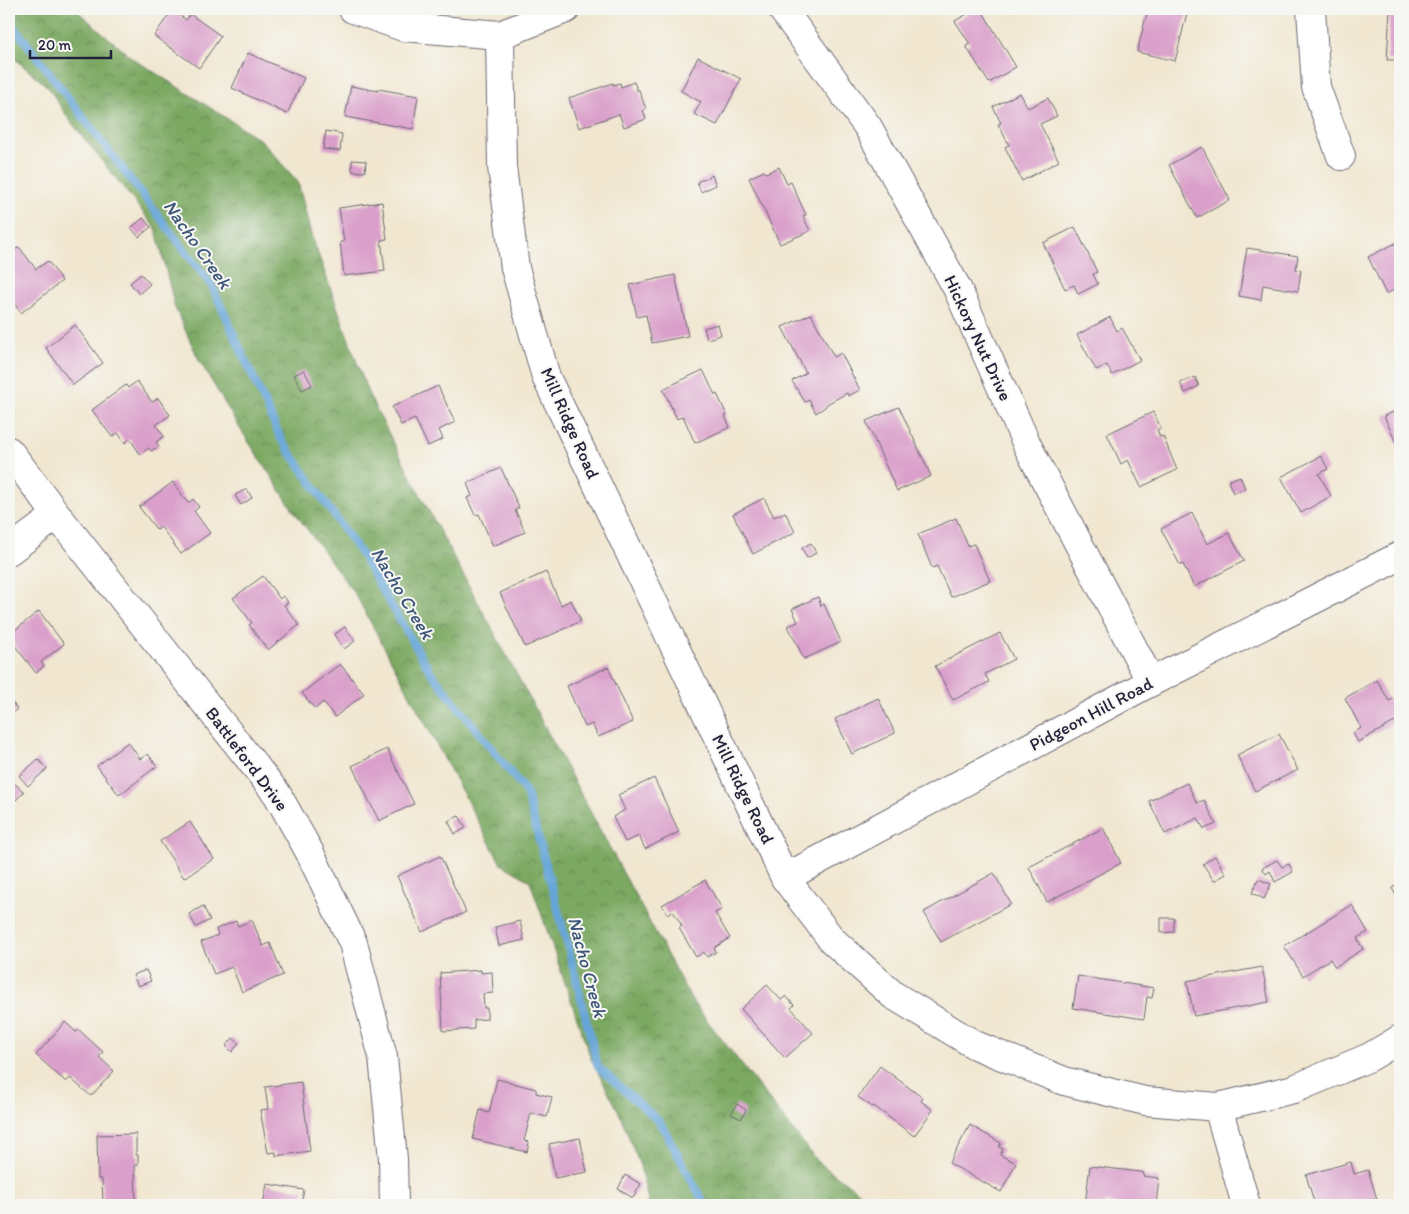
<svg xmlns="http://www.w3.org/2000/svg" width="1409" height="1214" viewBox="0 0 1409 1214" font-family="Itim,sans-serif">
	<defs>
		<pattern id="forest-crowns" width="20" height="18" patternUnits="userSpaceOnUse" patternTransform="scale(1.25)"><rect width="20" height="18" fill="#7ba962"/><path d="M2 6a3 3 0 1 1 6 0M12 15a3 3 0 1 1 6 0" fill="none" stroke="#648952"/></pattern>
	</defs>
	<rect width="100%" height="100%" fill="#f6f6f2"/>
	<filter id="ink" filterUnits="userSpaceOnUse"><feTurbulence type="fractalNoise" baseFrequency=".02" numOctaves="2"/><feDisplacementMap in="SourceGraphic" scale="10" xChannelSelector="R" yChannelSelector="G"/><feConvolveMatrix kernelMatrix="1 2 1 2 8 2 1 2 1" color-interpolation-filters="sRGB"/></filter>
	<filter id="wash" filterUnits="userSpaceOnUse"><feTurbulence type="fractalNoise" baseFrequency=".0096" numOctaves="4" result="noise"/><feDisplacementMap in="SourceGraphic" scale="20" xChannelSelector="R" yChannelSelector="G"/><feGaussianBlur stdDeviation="1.12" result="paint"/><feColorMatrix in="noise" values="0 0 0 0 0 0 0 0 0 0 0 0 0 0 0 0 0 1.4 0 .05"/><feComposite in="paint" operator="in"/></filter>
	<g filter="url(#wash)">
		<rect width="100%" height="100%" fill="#f1e7d1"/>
		<!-- forest -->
		<path fill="url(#forest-crowns)" stroke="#4e664e" d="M9 9H75L132 58 261 140 298 182 311 234 368 393 423 500 692 1001 817 1161 876 1205H649L640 1166 619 1112 591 1059 530 881 501 864 357 597 293 510 239 427 199 360 175 308 156 229 68 118 48 87 9 54Z"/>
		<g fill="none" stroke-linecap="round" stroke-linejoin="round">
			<!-- stream -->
			<path stroke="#66a5d8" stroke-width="8" d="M9 20 212 286 281 439 361 554 430 671 526 792 568 947 598 1067 660 1122 705 1205"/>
		</g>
		<g id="blocks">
			<!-- building -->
			<g fill="#daa0cb">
				<path d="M976 9H981L1016 67 989 83 966 46 970 44 955 21Z"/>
				<path d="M1148 9H1188L1175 61 1137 52Z"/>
				<path d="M1390 9H1400V60H1387Z"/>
				<path d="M172 10 186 20 190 14 221 36 199 68 154 36Z"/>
				<path d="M248 53 304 78 287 114 232 88Z"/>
				<path d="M698 57 741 79 717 125 694 114 701 102 681 91Z"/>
				<path d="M634 82 637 90H639L646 109 643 110 646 119 624 127 619 114 579 128 569 98 613 83V85L620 83 621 87Z"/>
				<path d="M351 86 378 91V89L418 96 413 129 345 117Z"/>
				<path d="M1020 93 1028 108 1048 98 1057 116 1040 124 1059 161 1022 181 1005 147 1009 145 998 124 1001 123 993 107Z"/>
				<path d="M326 131 342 134 340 151 323 149Z"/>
				<path d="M1202 147 1230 200 1197 218 1169 165Z"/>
				<path d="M352 160 366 161 365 172 352 171Z"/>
				<path d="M779 167 787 184 791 182 806 215 803 216 810 231 780 244 749 178 764 171 766 173Z"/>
				<path d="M712 175 716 185 701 192 697 182Z"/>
				<path d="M9 202 15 210 9 215Z"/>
				<path d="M382 202 387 239 381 240 385 271 344 276 340 242H344L339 208Z"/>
				<path d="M143 218 151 227 139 237 131 228Z"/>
				<path d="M1075 227 1097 272 1093 274 1098 284 1078 294 1074 285 1065 289 1043 243Z"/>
				<path d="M1400 241V287L1386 294 1368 257Z"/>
				<path d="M19 247 36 269 48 261 62 281 21 313 9 296V254Z"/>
				<path d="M1247 248 1298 256 1296 269 1301 270 1298 291 1263 285 1261 300 1239 296Z"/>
				<path d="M141 274 150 284 139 294 130 283Z"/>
				<path d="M675 275 688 336 652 343 646 315 637 317 630 285Z"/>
				<path d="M811 314 834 357 841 353 860 390 848 396 847 393 827 404 825 407 816 413 809 400 805 402 792 381 806 373 782 327Z"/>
				<path d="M1110 317 1117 331 1122 328 1140 360 1112 375 1107 365 1096 370 1077 335Z"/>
				<path d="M718 324 721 335 707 339 704 328Z"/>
				<path d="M75 325 103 363 73 385 46 348Z"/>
				<path d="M304 370 312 385 302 390 294 375Z"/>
				<path d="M703 370 715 395 717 394 727 415 725 416 730 427 695 443 683 416 677 419 663 389Z"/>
				<path d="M1195 377 1199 386 1185 393 1180 383Z"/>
				<path d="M137 381 152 402 158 398 170 415 156 425 164 436 156 442 159 446 151 451 149 448 140 454 130 439 125 443 118 433 112 437 92 410 126 385 128 388Z"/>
				<path d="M438 386 455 422 439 430 443 439 428 446 415 419 401 425 392 407Z"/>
				<path d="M899 407 931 476 897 491 866 421Z"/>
				<path d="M1400 409V451L1384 416Z"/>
				<path d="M1153 412 1161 428 1157 430 1160 437 1163 436 1177 470 1141 487 1128 460 1121 464 1107 434Z"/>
				<path d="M1321 456 1328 469 1319 474 1331 496 1301 513 1281 477Z"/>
				<path d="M501 468 519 508 515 510 525 532 493 546 479 514 475 515 467 498 472 496 467 483Z"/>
				<path d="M1240 476 1245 488 1233 493 1228 481Z"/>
				<path d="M173 482 188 503 193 499 199 507 194 511 210 533 181 554 161 527 157 530 139 507Z"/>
				<path d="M247 489 252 498 241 505 235 495Z"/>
				<path d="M764 498 774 517 785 512 795 532 753 554 733 514Z"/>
				<path d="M1192 513 1207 544 1229 533 1244 561 1194 587 1183 564 1180 565 1161 529Z"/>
				<path d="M956 518 968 546 974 544 990 581 951 597 937 566 932 568 918 534Z"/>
				<path d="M811 543 816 553 807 558 802 548Z"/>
				<path d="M546 572 561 605 571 600 581 621 525 647 500 593Z"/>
				<path d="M263 576 280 599 283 596 286 599 288 603 284 605 299 625 268 650 249 625 252 623 233 598Z"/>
				<path d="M818 597 821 606 824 604 841 642 804 659 788 626 798 622 792 609Z"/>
				<path d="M39 611 64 644 41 662 44 666 36 673 9 638V635Z"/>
				<path d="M345 627 355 641 344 649 334 635Z"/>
				<path d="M1000 633 1014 659 985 674 989 682 953 700 935 666Z"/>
				<path d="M340 664 364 694 335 717 323 702 315 709 302 693Z"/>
				<path d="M608 667 633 722 598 737 592 724 585 727 567 686Z"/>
				<path d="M1377 680 1389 701 1399 696 1400 719 1358 742 1353 733 1361 728 1345 698Z"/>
				<path d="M9 698 17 709 9 716Z"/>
				<path d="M878 698 895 733 852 754 835 719Z"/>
				<path d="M1279 734 1298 770 1255 791 1237 755Z"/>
				<path d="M128 742 140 759 148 754 157 766 119 795 97 766Z"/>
				<path d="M387 749 414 804 379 821 352 766Z"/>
				<path d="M38 759 47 769 28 786 19 776Z"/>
				<path d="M654 778 679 832 645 849 639 836 625 842 613 817 625 810 618 795Z"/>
				<path d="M12 781 24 792 16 800 9 794V785Z"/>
				<path d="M1187 783 1197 803 1204 800 1216 824 1204 829 1198 818 1165 834 1149 801Z"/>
				<path d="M459 816 466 828 455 834 448 821Z"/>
				<path d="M190 822 214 859 184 878 160 841Z"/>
				<path d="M1103 828 1121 863 1047 902 1029 867Z"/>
				<path d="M440 856 466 912 422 932 397 876Z"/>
				<path d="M1215 856 1226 874 1214 881 1203 864Z"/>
				<path d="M1277 860 1282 867 1289 864 1293 872 1275 882 1270 871 1266 874 1262 868Z"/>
				<path d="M994 873 1011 904 941 942 924 912Z"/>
				<path d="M1258 879 1271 884 1264 899 1252 893Z"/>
				<path d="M705 880 722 909 715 913 730 938 714 948 716 952 707 957 704 952 696 957 679 928 682 926 673 911 667 914 662 905Z"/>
				<path d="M1400 883V903L1392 888Z"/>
				<path d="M1352 905 1368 932 1357 938 1363 949 1335 967 1330 959 1303 976 1284 946Z"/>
				<path d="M203 906 210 920 196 927 189 914Z"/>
				<path d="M1161 918H1174V932L1161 933Z"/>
				<path d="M252 920 263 946 270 943 283 975 242 992 232 967 214 974 201 942 218 935 216 929 236 921 238 926Z"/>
				<path d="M520 921 524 940 499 946 495 927Z"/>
				<path d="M1262 967 1269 1002 1194 1016 1187 981Z"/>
				<path d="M146 970 151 981 138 986 133 975Z"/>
				<path d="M481 970V973L492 972 493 993 483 994 484 1008H487V1019L474 1020V1029L443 1031 440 973Z"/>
				<path d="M1078 976 1154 988 1152 998 1147 997 1144 1019 1073 1008Z"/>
				<path d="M767 985 781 1000 786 996 794 1005 791 1008 813 1033 785 1058 741 1009Z"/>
				<path d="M65 1022 76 1032 79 1030 103 1052 99 1057 114 1071 91 1096 70 1078 66 1082 36 1055Z"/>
				<path d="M233 1038 239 1043 232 1052 226 1046Z"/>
				<path d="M880 1066 923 1098 921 1101 933 1110 914 1136 874 1106 872 1107 858 1097Z"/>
				<path d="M497 1079 536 1089V1093L552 1097 547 1117 531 1113 524 1141 529 1142 527 1152 473 1139 480 1110 489 1113Z"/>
				<path d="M301 1082 310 1151 276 1156V1152L268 1153 260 1110 268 1109 265 1087Z"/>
				<path d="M737 1104 746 1110 741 1119 731 1114Z"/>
				<path d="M970 1125 1001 1143 999 1147 1003 1149 1000 1155 1016 1163 1001 1192 949 1163Z"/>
				<path d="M136 1134V1155H138V1165H135L136 1202 103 1203 102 1179H98L97 1135Z"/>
				<path d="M580 1138 587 1172 555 1178 549 1144Z"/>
				<path d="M1351 1162 1354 1174 1368 1170 1377 1199 1364 1203 1365 1205H1344L1343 1202 1333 1205H1315L1306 1175Z"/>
				<path d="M1090 1166 1140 1172 1144 1173 1143 1176 1159 1178 1156 1205H1120L1105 1203 1104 1205H1085Z"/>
				<path d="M625 1175 641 1184 633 1198 618 1189Z"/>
				<path d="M267 1184 304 1190 301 1205H263Z"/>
			</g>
		</g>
	</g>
	<g filter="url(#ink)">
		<use href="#blocks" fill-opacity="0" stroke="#6a6770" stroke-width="1"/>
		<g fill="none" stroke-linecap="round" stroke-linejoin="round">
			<!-- minor casing -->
			<g stroke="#6a6770" stroke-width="30">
				<g id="minor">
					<path d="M353 9 403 27 500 35 566 9"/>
					<path d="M782 9 868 127 957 288 1028 447 1151 682"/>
					<path d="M1311 9 1316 87 1341 156"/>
					<path d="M500 35 502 167 515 268 546 377 785 878 832 940 893 995 975 1045 1064 1081 1145 1101 1218 1107 1294 1089 1370 1057 1400 1039"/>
					<path d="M9 451 57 515 277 794 309 851 353 943 383 1057 393 1159 394 1205"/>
					<path d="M9 551 57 515"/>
					<path d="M785 878 1151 682 1400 556"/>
					<path d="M1218 1107 1246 1205"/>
				</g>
			</g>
			<!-- minor -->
			<use href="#minor" stroke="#fff" stroke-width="28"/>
		</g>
	</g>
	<g text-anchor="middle" stroke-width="4" stroke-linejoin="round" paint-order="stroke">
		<!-- street labels -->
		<g font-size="18" fill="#22223b" stroke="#f6f6f2">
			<text transform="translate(978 338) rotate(65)" y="6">Hickory Nut Drive</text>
			<text transform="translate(570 423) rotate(66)" y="6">Mill Ridge Road</text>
			<text transform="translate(1091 714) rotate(-28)" y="6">Pidgeon Hill Road</text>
			<text transform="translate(247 759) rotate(53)" y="6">Battleford Drive</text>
			<text transform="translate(743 789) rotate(64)" y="6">Mill Ridge Road</text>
		</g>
		<!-- water labels -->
		<g font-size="19" font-style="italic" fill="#3d567a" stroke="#f6f6f2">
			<text transform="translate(198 244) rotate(55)" y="7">Nacho Creek</text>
			<text transform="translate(403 593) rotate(59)" y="7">Nacho Creek</text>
			<text transform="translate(588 967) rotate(75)" y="7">Nacho Creek</text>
		</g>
	</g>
	<!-- margin -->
	<rect width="1409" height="1214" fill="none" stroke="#f6f6f2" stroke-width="30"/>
	<!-- scale -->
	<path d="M30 50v8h81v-8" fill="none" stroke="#22223b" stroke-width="2.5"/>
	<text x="38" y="50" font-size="15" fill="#22223b" stroke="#f6f6f2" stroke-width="4" paint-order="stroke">20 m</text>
</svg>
